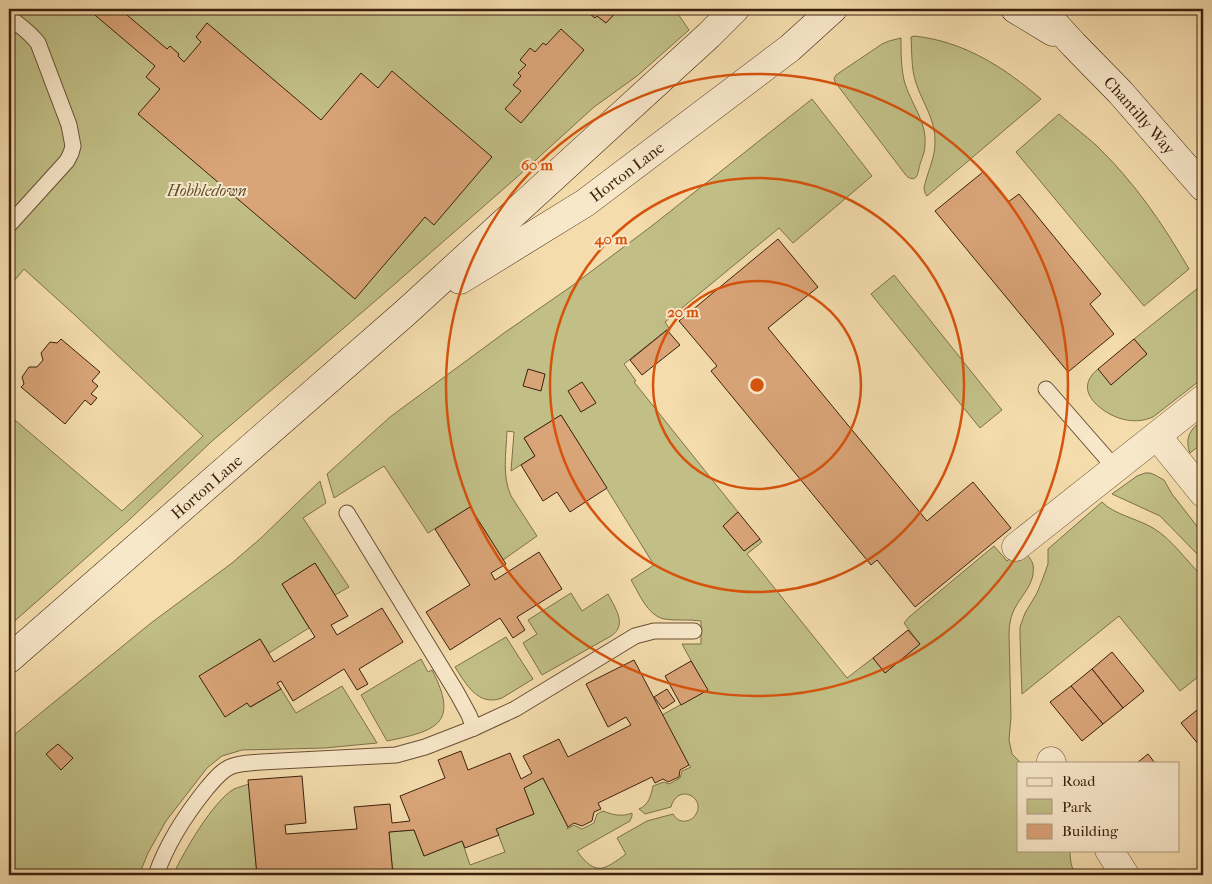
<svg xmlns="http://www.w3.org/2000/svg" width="1212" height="884" viewBox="0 0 1212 884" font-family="'IM FELL French Canon',serif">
	<rect width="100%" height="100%" fill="#f4dcad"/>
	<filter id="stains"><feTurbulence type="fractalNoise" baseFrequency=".004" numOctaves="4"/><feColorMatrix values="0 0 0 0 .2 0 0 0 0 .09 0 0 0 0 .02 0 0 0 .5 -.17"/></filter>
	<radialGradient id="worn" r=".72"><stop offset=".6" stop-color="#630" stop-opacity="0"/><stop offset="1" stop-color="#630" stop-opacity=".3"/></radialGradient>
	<!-- green -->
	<g fill="#c1bf86" stroke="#7e7049">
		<path d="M9 9H584L595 18 597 16 606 23 619 9H670L678 14 689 30 637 76 594 107 516 178 381 296 211 442 129 520 9 626V415L122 511 203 436 77 317 24 269 9 287Z"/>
		<path d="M914 36C963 41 1004 67 1041 99L927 196 925 193 924 188C927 173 935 158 935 143 936 120 923 104 916 83 911 68 912 52 911 37Z"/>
		<path d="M901 38C901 52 901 66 904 80 910 103 927 121 925 145 925 152 922 158 920 164 919 168 918 176 915 178 911 180 907 177 905 174L835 82 834 79 836 75 882 44 889 41Z"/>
		<path d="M812 99 872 176 793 243 779 228 665 322 669 328 624 364 636 381 634 382 738 512 723 526 744 551 760 539 762 542 747 554 847 678 873 658 885 673 920 644 904 623 909 617 994 546 1007 561 1022 549C1026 554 1032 559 1033 565 1036 584 1020 596 1013 612 1010 619 1009 627 1009 635L1011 717 1009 740 1012 754 1021 763H1018V850H1070C1070 859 1071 868 1076 875H393L389 832 414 830 424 856 462 841 470 865 505 852 496 829 534 814 524 788 543 778 568 827 567 829 574 825 582 829 594 823 597 814 603 811C613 815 622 817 632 813V816L630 821 577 851C596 877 604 870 626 854L617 838 647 821 673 814C676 819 680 822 686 821 691 820 694 818 696 814 706 798 678 782 671 807L645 814 639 809C649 805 651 795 653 786L664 782 669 784 680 778 682 771 691 767 688 764 662 715 707 690 682 644H701V621C689 619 676 621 664 619 647 615 639 593 631 580L654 565 561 415 524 438 535 456 511 471 514 432 507 431C506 454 502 476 511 496L537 536 503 560 470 507 428 533 384 466 334 498 327 474 390 417 504 333 569 288 653 225Z"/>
		<path d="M1059 114C1071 125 1085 135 1097 146 1135 183 1163 224 1189 269L1144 306 1016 152Z"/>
		<path d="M894 275 1002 410 980 428 871 294Z"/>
		<path d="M1198 288 1203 296V378L1153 417C1133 426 1110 418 1095 403 1084 391 1085 380 1098 369L1147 354 1134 339Z"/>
		<path d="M1203 419V443L1190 453C1184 437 1191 429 1203 419Z"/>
		<path d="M1145 473H1150L1155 475 1164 480 1172 494 1203 534V560L1160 516 1112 494 1137 476Z"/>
		<path d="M320 481 326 503 303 518 349 587 335 595 315 563 282 584 309 628 269 653 260 639 200 676 247 703 251 707 281 689 296 713 342 686 377 743 325 748 242 750 222 756 207 768 166 821 148 853 139 875H9V739L151 623 232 563 261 538Z"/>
		<path d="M1102 502C1113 514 1138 519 1153 528 1172 539 1187 562 1203 577V673L1180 691 1119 616 1022 694 1020 638V627L1025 613 1037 593 1043 578 1048 564V549Z"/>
		<path d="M571 593 582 611 608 594C615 608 628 625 611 636L542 675 523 643 537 634 528 620Z"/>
		<path d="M506 637 533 679 502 698C478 707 466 684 455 667Z"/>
		<path d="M421 659 428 672 432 670C460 724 436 731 387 741L361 695Z"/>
		<path d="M249 784 257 875H173C183 853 213 801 234 789 238 787 244 786 249 784Z"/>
	</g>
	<!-- building -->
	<g fill="#d9a478" stroke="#3c200c">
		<path d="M90 9H120L167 49 170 46 179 54 178 56 184 62 201 42 196 37 207 23 321 120 361 73 378 88 392 71 492 157 434 225 425 217 355 299 138 114 160 89 146 77 155 66 89 10Z"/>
		<path d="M584 9H619L606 23 597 16 595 18Z"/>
		<path d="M561 29 584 50 521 123 505 109 521 91 513 85 521 76 518 73 526 65 520 60 530 48 535 52 543 43 546 45Z"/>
		<path d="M983 172 1008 202 1019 194 1101 294 1090 304 1114 334 1068 372 935 211Z"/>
		<path d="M778 239 818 287 768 328 927 521 973 482 1011 528 915 607 877 560 871 565 711 371 717 366 679 321Z"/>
		<path d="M667 330 680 345 642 375 630 360Z"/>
		<path d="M61 339 100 372 92 381 98 386 91 394 97 398 91 405 85 400 65 424 21 387 24 384 22 377 29 367H37L43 360 41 353 50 342 57 343Z"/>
		<path d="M1134 339 1147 354 1111 385 1098 369Z"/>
		<path d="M528 369 545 374 541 391 523 386Z"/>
		<path d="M582 382 596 403 581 412 568 391Z"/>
		<path d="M561 415 607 488 570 512 557 492 543 501 521 465 535 456 524 438Z"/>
		<path d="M470 507 506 564 491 573 495 580 539 552 562 589 517 617 525 630 513 638 500 618 450 650 426 612 470 585 435 529Z"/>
		<path d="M738 512 760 539 744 551 723 526Z"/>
		<path d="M315 563 348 616 331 625 337 635 382 608 403 642 359 669 368 684 357 690 344 669 293 701 281 681 277 683 281 689 250 707 247 703 225 717 199 676 260 639 274 662 315 637 282 584Z"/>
		<path d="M908 630 920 644 885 673 873 658Z"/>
		<path d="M1112 652 1144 691 1123 708 1092 669Z"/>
		<path d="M634 660 689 765 680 770 679 777 668 782 663 779 655 783 652 777 598 803 601 809 594 812 592 821 582 826 574 823 568 827 543 778 524 788 534 814 496 829 499 835 465 848 462 841 424 856 414 830 389 832 393 875H257L248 780 302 776 306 823 285 825 286 834 357 829 354 807 390 804 392 823 410 821 400 796 445 778 438 760 461 751 468 770 510 753 521 779 532 773 523 756 559 739 568 757 631 725 626 717 608 727 586 684Z"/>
		<path d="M691 661 708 690 681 705 665 676Z"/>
		<path d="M1092 669 1123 708 1103 724 1071 686Z"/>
		<path d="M1071 686 1103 724 1082 741 1050 702Z"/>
		<path d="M667 689 675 701 663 709 654 697Z"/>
		<path d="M1202 706 1203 708V750L1181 723Z"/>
		<path d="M58 744 73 758 61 770 46 754Z"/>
		<path d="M1148 754 1155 763H1137Z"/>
	</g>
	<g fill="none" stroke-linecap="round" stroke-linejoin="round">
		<!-- lane casing -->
		<g stroke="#6a4f34" stroke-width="17">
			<g id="lane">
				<path d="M9 17C19 25 30 32 38 43L69 125 73 146 71 153 67 161 9 225"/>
				<path d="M1046 389 1115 468"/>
				<path d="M347 513 457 693 469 715 474 728"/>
				<path d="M156 875C167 843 186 814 207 788 214 780 221 771 230 767 239 763 251 763 261 762L396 755 425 747 474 728 515 709 635 636 654 631H694"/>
			</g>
		</g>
		<!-- street casing -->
		<g stroke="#6a4f34" stroke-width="29">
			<g id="street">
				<path d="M1157 436 1203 493"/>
				<path d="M1016 547 1203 399"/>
				<path d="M1051 761 1052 763"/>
				<path d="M1109 850 1125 875"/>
			</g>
		</g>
		<!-- secondary casing -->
		<g stroke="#3c200c" stroke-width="29">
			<g id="secondary">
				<path d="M1015 9 1053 32"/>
				<path id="s1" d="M1041 9 1074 45 1120 92 1203 187"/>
				<path id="s2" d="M460 280 585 203 790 48 833 9"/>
				<path id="s3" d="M9 659 405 313 709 35 735 9"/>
			</g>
		</g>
		<!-- lane -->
		<use href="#lane" stroke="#f8e8ca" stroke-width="15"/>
		<!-- street -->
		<use href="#street" stroke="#f8e8ca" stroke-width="28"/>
		<!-- secondary -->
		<use href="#secondary" stroke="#f8e8ca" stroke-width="28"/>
	</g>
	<!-- distance rings -->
	<g fill="none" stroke="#d7530c" stroke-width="2.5">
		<circle cx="757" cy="385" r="104"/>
		<circle cx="757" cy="385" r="207"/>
		<circle cx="757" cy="385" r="311"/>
	</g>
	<g text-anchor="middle" stroke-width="4" stroke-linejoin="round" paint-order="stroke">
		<!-- street labels -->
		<g font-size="16" fill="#3c200c" stroke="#f8e8ca">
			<text dy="6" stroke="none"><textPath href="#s1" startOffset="145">Chantilly Way</textPath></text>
			<text dy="6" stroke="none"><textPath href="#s2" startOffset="199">Horton Lane</textPath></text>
			<text dy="6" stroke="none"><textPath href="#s3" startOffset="262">Horton Lane</textPath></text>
		</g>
		<!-- park labels -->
		<g font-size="16" font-style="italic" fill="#5d482a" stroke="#f8e8ca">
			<text x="207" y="196">Hobbledown</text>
		</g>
	</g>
	<circle cx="757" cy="385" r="8" fill="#d7530c" stroke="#f8e8ca" stroke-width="2.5"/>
	<g font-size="15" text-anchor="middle" font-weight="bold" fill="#d7530c" stroke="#f8e8ca" stroke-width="4" stroke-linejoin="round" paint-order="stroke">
		<text x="537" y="170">60 m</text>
		<text x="611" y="244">40 m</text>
		<text x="683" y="317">20 m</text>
	</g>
	<!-- margin -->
	<rect width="1212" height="884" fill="none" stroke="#f4dcad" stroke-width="30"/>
	<rect x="10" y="10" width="1192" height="864" fill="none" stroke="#3c200c" stroke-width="2.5"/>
	<rect x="15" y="15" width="1182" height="854" fill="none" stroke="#3c200c"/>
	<!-- legend -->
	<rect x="1017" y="762" width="162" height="90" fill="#f8e8ca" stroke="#ad987e"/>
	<rect x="1027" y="778" width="25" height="8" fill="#f8e8ca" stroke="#ad987e"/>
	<text x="1062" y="786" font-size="15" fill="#3c200c">Road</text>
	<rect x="1027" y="799" width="25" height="15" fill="#c1bf86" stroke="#ad987e"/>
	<text x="1062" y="812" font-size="15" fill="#3c200c">Park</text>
	<rect x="1027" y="824" width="25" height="15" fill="#d9a478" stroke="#ad987e"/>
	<text x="1062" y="836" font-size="15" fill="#3c200c">Building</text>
	<rect width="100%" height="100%" filter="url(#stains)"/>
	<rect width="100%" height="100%" fill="url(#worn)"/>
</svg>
